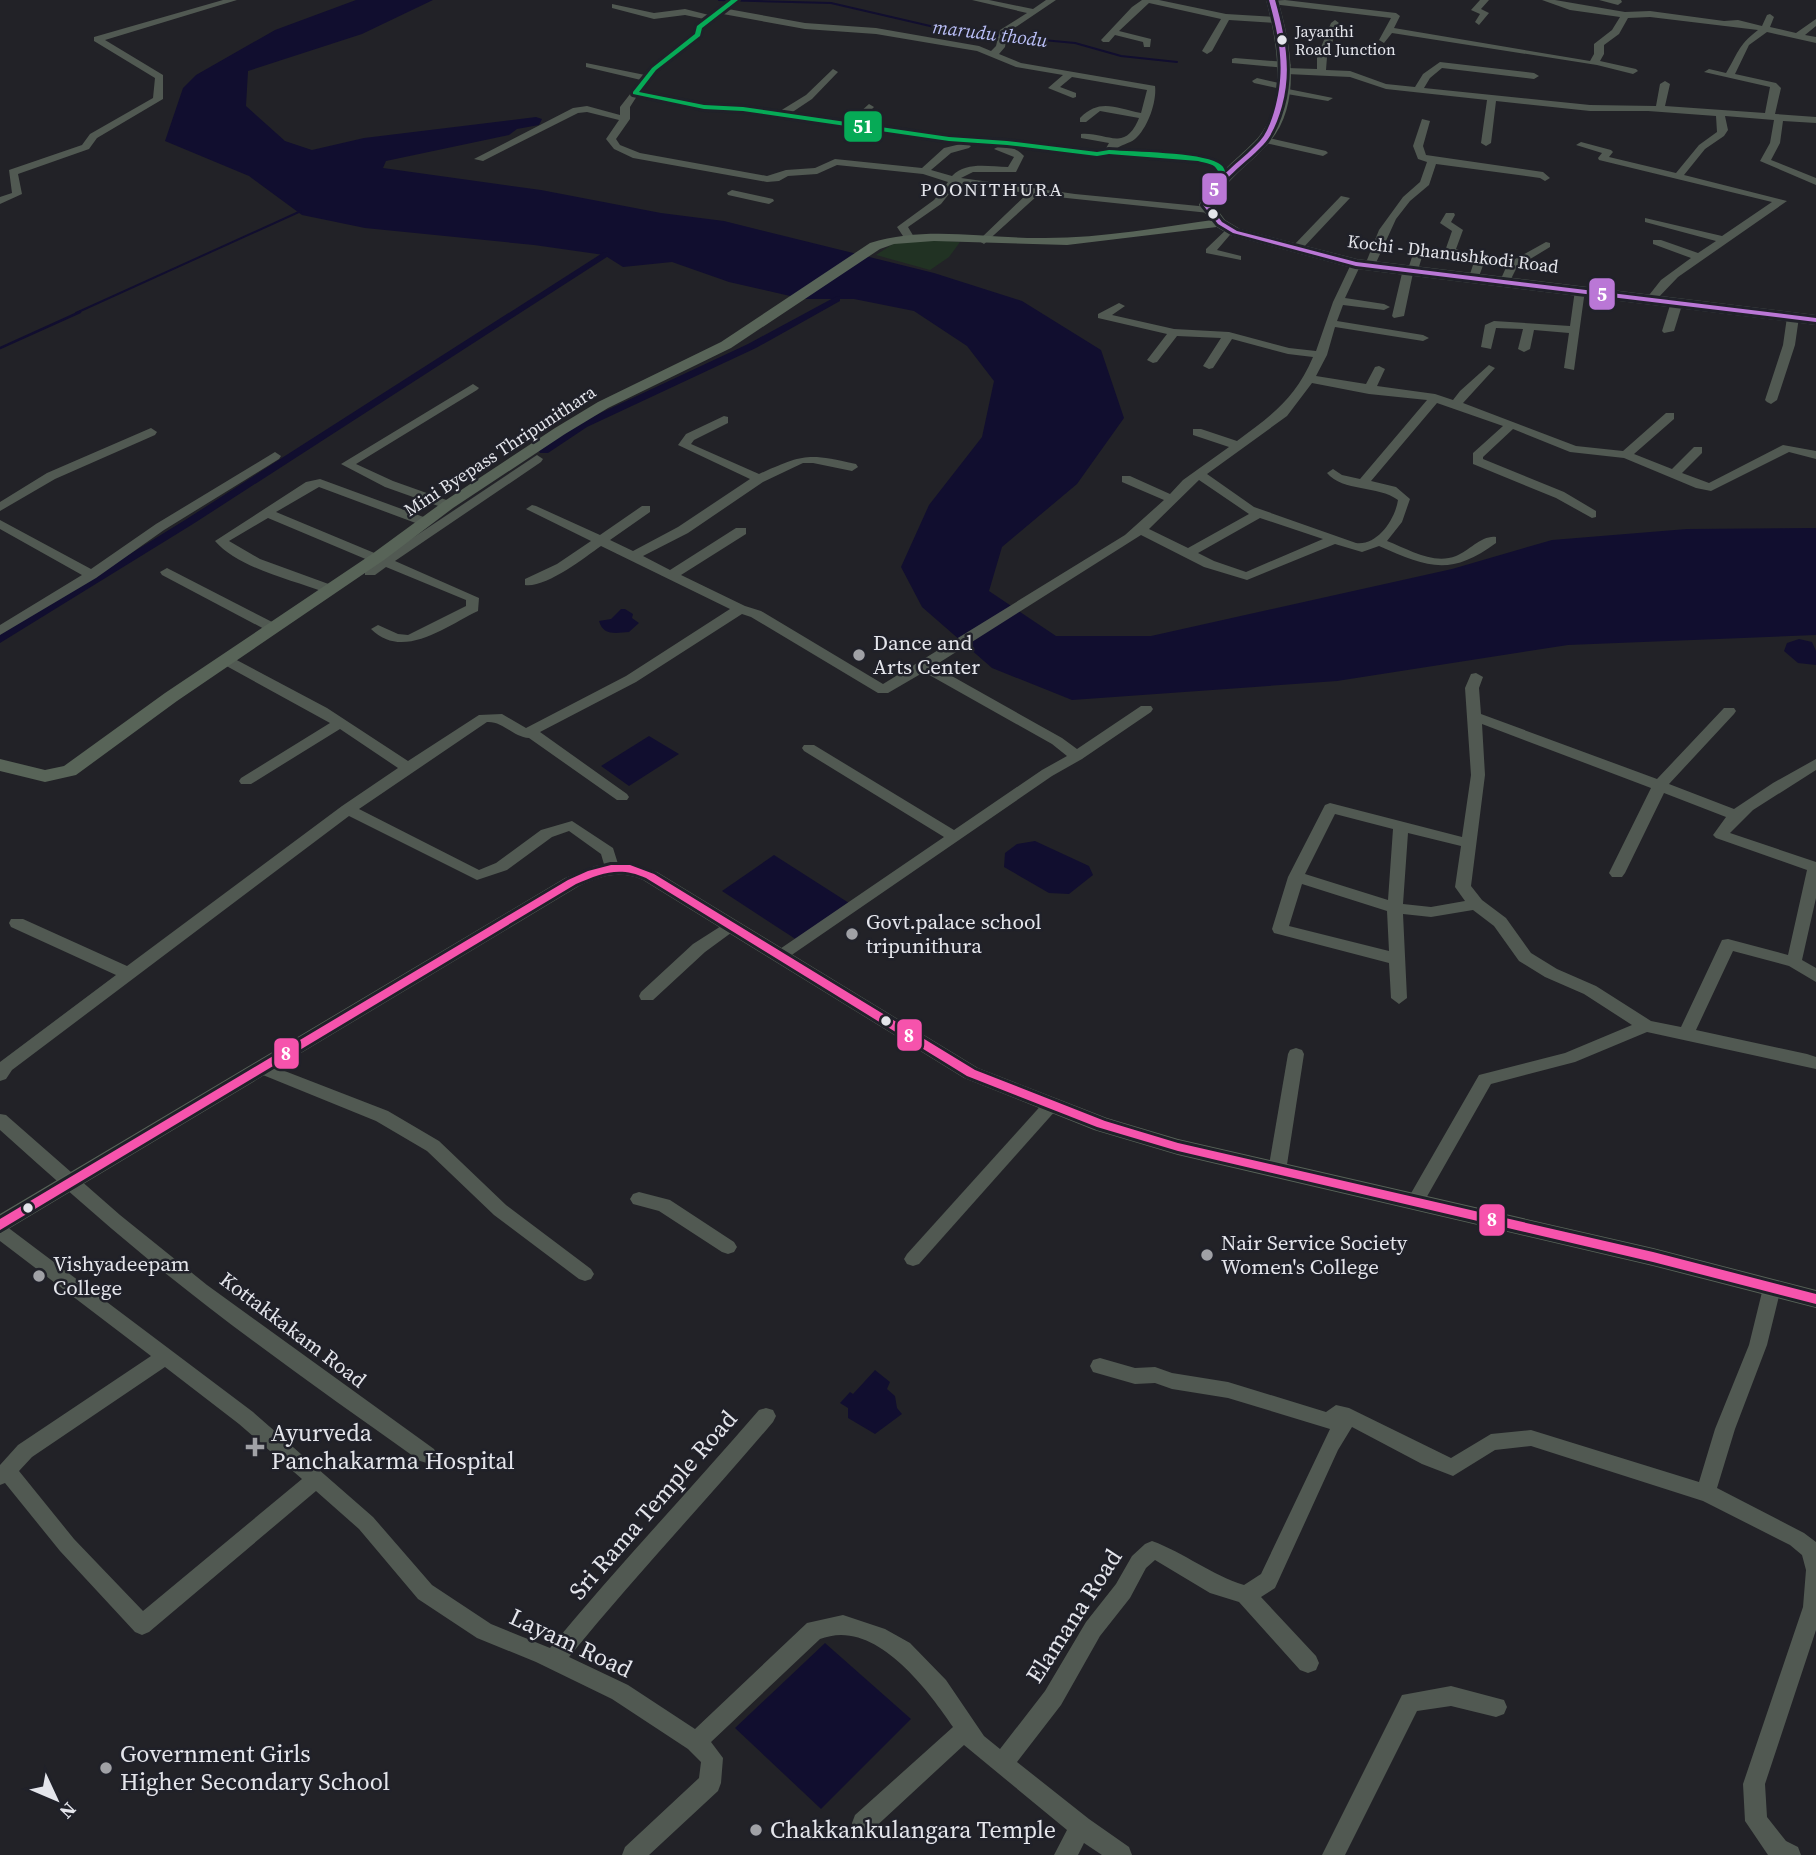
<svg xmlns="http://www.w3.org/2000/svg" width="1816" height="1855" viewBox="0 0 1816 1855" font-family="'Source Serif 4',serif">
	<rect width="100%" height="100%" fill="#222227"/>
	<!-- green -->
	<path fill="#213223" d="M937 240 960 242 949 257 930 270 876 255 896 242Z"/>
	<!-- water -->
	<g fill="#110e2f">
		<path d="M356 0H433L362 34 248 71 246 106 285 141 312 150 364 138 536 117 542 119 539 125 517 129 509 135 386 161 383 168 541 190 661 213 724 221 934 273 1022 301 1101 350 1124 418 1077 484 1002 547 989 591 1056 636H1151L1452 569 1552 540 1687 529 1816 528V635L1568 645 1337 681 1072 700 992 668 922 607 901 567 929 505 982 437 994 381 967 346 914 311 854 299H803L729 282 672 262 623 267 604 255 534 245 365 228 302 215 249 176 165 141 183 88 196 75 275 30Z"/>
		<path d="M621 609H625L633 614 632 618 639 623 629 632C616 633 603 636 599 621L611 619Z"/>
		<path d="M1799 639 1812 642 1816 651V665L1798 663 1784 651 1787 643Z"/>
		<path d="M649 736 679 754 629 786 601 766Z"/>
		<path d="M1035 841 1089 866 1093 875 1069 894 1049 893 1004 867 1005 853 1017 844Z"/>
		<path d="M774 855 849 903 797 940 722 891Z"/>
		<path d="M875 1370 890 1382 887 1389 895 1396 897 1408 902 1414 875 1434 848 1418V1408L840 1403 850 1392 853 1394Z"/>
		<path d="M825 1643 911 1719 821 1809 735 1728Z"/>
	</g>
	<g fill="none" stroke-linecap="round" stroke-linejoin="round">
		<!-- stream-far1 -->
		<g stroke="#110e2f" stroke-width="2">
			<path d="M719 0 831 3 956 32 1075 43 1121 56 1177 62"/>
			<path d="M76 313 301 211"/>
		</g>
		<!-- stream -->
		<path stroke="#110e2f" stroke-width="2.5" d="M0 348 80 312"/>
		<!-- canal -->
		<g fill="#110e2f" fill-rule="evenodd">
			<path d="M604 252 607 253V257L193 524 0 643V634L185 520Z"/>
			<path d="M837 296 840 297V301L756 348 587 427 548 453H540L539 451 579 423 748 344Z"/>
		</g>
		<!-- minor -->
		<g fill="#515952" fill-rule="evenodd">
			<path d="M223 0H237L105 40 163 75V99L97 138 89 149 18 174 22 194 0 204V197L12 193 9 170 82 145 90 134 153 98 155 78 94 41V37Z"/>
			<path d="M729 0H739L728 9 805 23 876 28 979 46 991 51 996 46 1000 30 1027 13 972 0H989L1033 9 1046 0H1056L1007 33 1005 47 999 54 1021 63 1155 86C1157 101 1148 128 1135 139 1129 144 1121 144 1115 150 1135 151 1213 153 1224 166 1226 168 1227 173 1228 176L1219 178 1216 169 1198 162 1109 155 1097 157 966 143 971 146 969 148 951 153 931 170 952 176C967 161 989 167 1008 167L1014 157 994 149C1003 142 1016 148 1024 156L1016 172H973L961 178 1075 194 1209 207 1214 210 1209 213 1038 195 984 244 979 241 980 239 1028 193 957 184 941 204 908 227 914 237 909 240 905 239 897 227 934 200 948 182 923 174 837 165 817 174 788 176 779 181 767 182 633 158 614 149 606 139 619 120 587 112 578 113 483 161 474 159 573 108 587 106 620 115V107L641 80 586 67V63L645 75 651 67 694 34 695 27 704 19 685 15 654 19 612 8V4L654 13 685 9 709 15ZM723 14 805 29 876 34 953 47 977 51 1016 67 1063 75 1048 88 1073 98 1076 97V93L1060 87 1072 77 1147 90 1141 113C1115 108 1100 98 1080 118V122H1086L1100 111 1139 118C1125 153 1107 132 1081 134V138L1109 143 1105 150 1097 151 949 136 859 123 874 107 869 104 849 122 791 113 812 99 838 72 833 69 806 95 780 111 704 104 641 91 657 71 701 37 703 28ZM637 96 704 110 743 112 965 143 944 148 922 168 835 159 815 168 786 170 767 176 640 153 620 145 616 139 630 119V107Z"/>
			<path d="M1142 0H1159L1226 14 1278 17 1282 20 1278 23 1229 20 1212 51 1207 54 1202 51 1221 19 1149 3 1119 31 1151 39 1150 47H1144L1143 42 1115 35 1109 42H1103L1101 40 1132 7Z"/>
			<path d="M1285 0 1396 13 1400 16 1394 28 1590 61 1594 54V44L1612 30 1620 17 1570 10 1542 0H1555L1625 12 1650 11 1724 21 1738 20 1762 26 1767 15 1770 14 1774 17 1770 27 1796 33 1816 19V26L1805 35 1816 37V43L1767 32 1749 45 1735 74 1776 83 1781 88 1775 114 1816 117V123L1783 121 1780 143 1771 160 1816 178V185L1760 161 1770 143 1774 120 1725 116 1728 130 1724 136 1705 149 1684 175 1787 201 1678 277 1655 301H1647L1646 299 1661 280 1691 258 1653 244V240H1661L1698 253 1716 241 1645 222V218L1722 236 1772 202 1599 160 1598 158 1602 153 1576 145 1581 142 1611 150 1613 152 1609 157 1676 173 1699 145 1717 132 1716 116 1648 111H1590L1496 101 1491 143 1486 146 1481 143 1487 100 1386 89 1350 77 1287 74 1282 71 1287 68 1317 69V57L1331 23 1335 20 1339 23 1327 57 1326 70 1350 71 1386 84 1415 87 1423 74 1440 62 1534 73 1539 76 1534 79 1442 68 1430 78 1424 88 1590 105 1656 106 1660 84 1665 81 1670 84 1665 106 1765 113 1770 87 1704 72 1709 69 1726 73C1738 54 1737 46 1758 30L1650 17 1628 18 1619 34 1604 45V54L1600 61 1636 69 1638 71 1633 74 1597 65 1392 33 1384 43 1379 40 1391 18 1272 4 1268 1Z"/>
			<path d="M1480 0H1489L1481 9 1489 13 1479 25 1475 22 1480 14 1471 10Z"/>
			<path d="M1599 0H1621L1622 2 1618 5Z"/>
			<path d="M1235 58 1286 62 1291 65 1286 68 1232 63V59Z"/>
			<path d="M1257 78 1288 85V89L1333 98 1328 101 1281 93V89L1254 83 1252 81Z"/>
			<path d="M1422 119 1430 121 1423 146 1426 155 1543 172 1550 178 1545 181 1540 178 1436 164 1429 185 1410 201 1396 219 1375 265 1366 267 1365 265 1379 230 1403 197 1420 182 1427 162 1418 159 1413 146Z"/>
			<path d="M1264 137 1326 151 1328 153 1323 156 1261 142V138Z"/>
			<path d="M732 190 773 199 774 201 769 204 728 195 727 193Z"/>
			<path d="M1341 196 1350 198 1301 250H1293V246Z"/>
			<path d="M1446 213H1454L1455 215 1451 222 1463 230 1456 249 1485 260 1478 279 1469 277 1474 262 1445 251 1452 231 1440 223Z"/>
			<path d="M1230 226 1235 229 1217 250 1241 256V260L1206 253V249Z"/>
			<path d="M1546 242 1550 243V247L1517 267 1509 283H1501L1500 281 1508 263Z"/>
			<path d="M1416 245 1425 247 1418 270 1413 273 1404 316 1394 318 1392 316 1403 269 1409 266Z"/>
			<path d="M1356 261 1361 264 1345 298 1384 304 1390 307 1384 310 1343 305 1337 321 1423 335 1429 338 1423 341 1335 327 1327 355 1316 376 1366 384 1375 367 1379 366 1385 369 1377 386 1435 394 1453 400 1460 391 1489 365 1495 368 1463 403 1576 446 1623 451 1666 413H1674V419L1634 454 1672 469 1694 447H1702V453L1682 473 1709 483 1783 445 1816 451V459L1789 452 1711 491 1696 488 1624 458 1570 452 1513 429 1483 457V459L1564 492 1596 511V517L1592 518 1556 498 1473 464V453L1503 426 1437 403 1371 481 1396 487 1410 499 1402 522 1387 541C1408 549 1433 565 1456 556 1469 551 1482 535 1496 537V543C1450 577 1427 567 1379 546L1362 552 1335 544 1247 580 1204 567 1141 535 934 666 1062 738 1077 749 1141 706H1151L1153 709 1151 712 1082 759 1052 776 780 963 772 957 774 953 944 837 804 751 802 748 804 745H814L954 830 1042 770 1067 756 1052 744 924 672 888 693H878L751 617 742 614 636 682 540 732 627 794 629 797 627 800H617L529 738C513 737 503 721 487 722L359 809 479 870 496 863 541 830 572 821 613 848 619 867 616 871H606L601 854 569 831 552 837 507 870 477 880 349 816 12 1070 6 1079 0 1081V1062L116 975 11 927 9 923 11 919H23L127 966 342 806 398 768 340 729 251 784H241L239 781 241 778 330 723 221 663 219 660 221 657H231L327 708 408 761 479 715 502 714 526 728 626 676 730 609 601 546C584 558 546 588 525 585V579L557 564 591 541 526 509 532 505 536 506 600 535 642 506H650V512L610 540 633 551 678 527 750 479 678 445 686 434 724 416 728 417V423L694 440 691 444 759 474C804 454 807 453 856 464L858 467 852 471 813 463H803L763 482 688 533 643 556 670 570 736 528H746V534L681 575 745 606 761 611 883 684 1125 535 1164 500 1122 482V476H1130L1170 494 1183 480 1229 447 1193 435V429H1201L1237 441C1272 415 1295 399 1313 357L1288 354 1232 339 1213 368 1209 369 1203 366 1221 338 1177 336 1157 362 1153 363 1147 360 1167 334 1098 318V314L1119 303 1125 306 1112 315 1174 329 1229 332 1289 348 1316 351 1333 302 1352 262ZM1312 383 1369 394 1427 400 1360 479 1342 475 1333 469 1327 473C1343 492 1378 485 1398 500 1395 520 1377 546 1356 543L1254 507 1207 474 1287 416ZM1199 480 1249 514 1188 548 1149 529ZM1260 518 1323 539 1246 572 1214 561 1198 553Z"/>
			<path d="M1580 287 1585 290 1574 370 1564 368 1569 333 1534 330 1530 349 1524 352 1518 349 1523 329 1496 328 1491 349 1481 347 1485 325 1494 321 1570 326 1575 290Z"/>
			<path d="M1677 299 1683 302 1674 331 1664 333 1662 331 1671 302Z"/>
			<path d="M1793 314 1799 317 1795 345 1777 400 1771 404 1767 402 1765 400 1783 345 1787 317Z"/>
			<path d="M473 384 479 388 477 390 356 464 393 481 452 502V508H444L385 487 341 464Z"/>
			<path d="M151 428 157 432 155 435 55 479 0 511V502L47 473Z"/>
			<path d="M275 452 281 456 279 459 164 530 96 578 0 635V625L82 575 0 529V520L91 569 156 524Z"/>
			<path d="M537 455 543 459 541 462 395 561 479 598 478 611C446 626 403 661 371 629L378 625 398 634 408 635 466 606V600L386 567 375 575H365V569L375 563 268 518 229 541 260 559 334 586V592H324C292 580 238 568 215 541L306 482 320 479 429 519V525H421L319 487 276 512 384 557Z"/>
			<path d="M167 568 278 625 280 628 273 632 268 631 162 575 160 572Z"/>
			<path d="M1476 673 1483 677 1479 688 1481 714 1657 779 1724 708H1734L1736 711 1734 714 1669 784 1734 809 1773 783 1816 759V770L1753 810 1730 833 1816 862V898L1802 960 1816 968V982L1789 966 1733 951 1696 1030 1807 1054 1816 1057V1069L1647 1032 1575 1062 1491 1084 1421 1207 1415 1209 1409 1207 1406 1202 1479 1075 1565 1053 1632 1025 1584 994 1545 977 1519 961 1494 926 1473 910 1431 917 1403 914 1407 998 1399 1004 1391 998 1389 963 1274 933 1272 929 1288 877 1325 805 1330 803 1462 837 1471 775 1465 688 1471 674ZM1482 724 1651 788 1609 873 1612 877H1622L1625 873 1664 793 1726 817 1713 835 1716 838 1807 870 1788 955 1728 939 1722 940 1681 1027 1651 1021 1596 986 1557 969 1531 953 1506 918 1482 900 1471 886 1485 775ZM1335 814 1393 829 1388 900 1305 874ZM1408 833 1461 846 1455 887 1465 901 1431 907 1403 904ZM1302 884 1387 911 1389 951 1289 926Z"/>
			<path d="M729 921 735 922 737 926 735 930 705 952 653 1000H641L639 996 641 992 693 944Z"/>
			<path d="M1296 1048 1302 1050 1304 1054 1286 1171 1283 1176H1271L1268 1171 1288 1054 1290 1050Z"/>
			<path d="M264 1063 388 1111 439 1141 506 1205 591 1269 594 1274 591 1279 585 1281 579 1279 494 1215 427 1151 376 1121 258 1073 256 1069 258 1065Z"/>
			<path d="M1051 1099 1057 1101 1060 1105 1057 1109 919 1264 913 1266 907 1264 904 1259 907 1254 1045 1101Z"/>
			<path d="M0 1114 6 1115 120 1215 207 1285 434 1449 437 1455 434 1461 427 1463 420 1461C328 1396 236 1331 149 1260 98 1218 49 1174 0 1130Z"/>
			<path d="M639 1192 670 1200 734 1242 737 1247 734 1252 728 1254 722 1252 659 1211 633 1204 630 1199 633 1194Z"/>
			<path d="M0 1224 6 1226 253 1412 373 1517 432 1585 491 1624 550 1648C618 1566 690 1490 759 1410L766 1408 773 1410 776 1416 773 1422C706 1501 635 1576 569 1657L628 1685 695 1729 807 1623 843 1615 885 1629 910 1643 946 1680 984 1736 1000 1749 1045 1691 1086 1622 1116 1584 1132 1556 1145 1544 1152 1541C1185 1553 1211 1575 1244 1585L1261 1574 1330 1429 1228 1398 1172 1389 1155 1383 1135 1384 1093 1372 1090 1366 1093 1360 1100 1358 1135 1368 1155 1367 1172 1373 1228 1382 1326 1412 1336 1405 1349 1408 1451 1458 1491 1434 1531 1430 1699 1482 1715 1429 1749 1345 1763 1288 1765 1283 1772 1281 1779 1283 1781 1288 1767 1345 1735 1429 1717 1488 1804 1533 1816 1542V1630L1765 1784 1767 1817 1786 1841 1798 1847 1801 1855H1768L1745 1821 1743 1784 1803 1607 1806 1570 1802 1555 1790 1545 1703 1501 1531 1446 1495 1450 1453 1476 1422 1464 1352 1427 1338 1450 1275 1588 1261 1597 1316 1656 1319 1663 1316 1670 1308 1673 1300 1670 1239 1602 1210 1593 1155 1560 1146 1568 1130 1598 1100 1636 1061 1705 1017 1762 1089 1819 1129 1847 1132 1855H1102L1084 1843 1078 1855H1054L1067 1830 964 1745 871 1831 863 1834 855 1831 852 1823 855 1815 953 1727C930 1693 887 1635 841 1635 834 1635 826 1637 820 1639L711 1742 723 1758 721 1783 718 1791 649 1855H622L625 1847 699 1778 701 1762 688 1749 612 1699 536 1662 477 1638 418 1599 359 1529 316 1491 149 1632 142 1635 135 1632 60 1551 5 1483 0 1485V1465L18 1445 151 1356 0 1241ZM165 1367 239 1424 302 1479 143 1611 74 1539 19 1471 32 1457Z"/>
			<path d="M1451 1686 1504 1700 1507 1707 1504 1714 1496 1717 1451 1706 1417 1711 1345 1855H1322L1402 1695Z"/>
		</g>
		<!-- major -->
		<g fill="#586458" fill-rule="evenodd">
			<path d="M1220 219 1226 223 1225 226 1067 245 934 241 894 244 880 249 731 348 608 408 565 434 453 508 384 560 177 701 76 775 45 782 0 771V759L45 770 64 766 165 693 372 554 443 502 555 428 598 402 721 342 870 243C928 225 986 239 1045 238 1104 238 1162 227 1220 219Z"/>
			<path d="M620 862 657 872 978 1068 1107 1118 1178 1139 1653 1248 1816 1290V1308L1653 1266 1178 1155 1094 1130 964 1078 643 880C620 870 601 876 579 886L0 1234V1214L565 878 595 866Z"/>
		</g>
		<!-- highway -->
		<path fill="#556156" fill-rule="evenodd" d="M1266 0H1278C1291 45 1303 106 1267 145 1248 166 1226 178 1214 205L1225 220 1240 229 1357 259 1816 315V325L1356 269 1230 235 1215 226 1199 205C1212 177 1234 162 1255 141 1289 106 1277 41 1266 0Z"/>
		<!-- bus-1 casing -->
		<g stroke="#202129" stroke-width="6">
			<path id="bus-1" d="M1269 0H1275C1285 36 1292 70 1282 106 1278 120 1273 134 1263 145 1243 166 1222 177 1209 205L1222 222 1237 231 1356 262 1816 318V322L1356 266 1233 233 1218 224 1203 205C1217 174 1238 165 1260 141 1267 133 1271 122 1274 112 1286 71 1280 40 1269 0Z"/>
		</g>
		<!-- bus-2 casing -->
		<g stroke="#202129" stroke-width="6">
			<path id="bus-2" d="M611 865H630L654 874 975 1070 1105 1121 1178 1143 1653 1252 1816 1294V1304L1653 1262 1178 1151 1097 1127 967 1076 646 878C619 866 602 873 576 884L0 1230V1219L568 880 588 871Z"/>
		</g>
		<!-- bus-3 casing -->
		<g stroke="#202129" stroke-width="6">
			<path id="bus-3" d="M731 0H738L702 28 700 36 656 70 639 92 704 105 743 107 949 137 1007 141 1097 152 1109 150C1134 152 1199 152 1218 163 1224 166 1225 170 1226 176L1221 177C1215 163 1213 165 1198 161L1109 154 1097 156 1007 145 949 141 743 111 704 109 633 94V92L652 68 695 34 697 26Z"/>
		</g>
		<!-- bus-1 -->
		<use href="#bus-1" fill="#ba77d6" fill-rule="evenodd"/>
		<!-- bus-2 -->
		<use href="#bus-2" fill="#f653ac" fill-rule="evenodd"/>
		<!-- bus-3 -->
		<use href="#bus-3" fill="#06aa56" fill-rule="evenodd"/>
	</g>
	<!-- markers -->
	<g fill="#e4e5eb" stroke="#202129" stroke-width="2.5">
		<circle cx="1282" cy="40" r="6"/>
		<circle cx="1213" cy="214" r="6"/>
		<circle cx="886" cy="1021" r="6"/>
		<circle cx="28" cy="1208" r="6"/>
	</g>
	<g fill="#a0a1a6" stroke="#202129" stroke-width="2.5">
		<circle cx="859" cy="655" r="7"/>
		<circle cx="852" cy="934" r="7"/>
		<circle cx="1207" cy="1255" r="7"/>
		<circle cx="39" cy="1276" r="7"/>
		<path d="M251.5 1436.5h7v7h7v7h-7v7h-7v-7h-7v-7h7z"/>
		<circle cx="106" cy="1768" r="7"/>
		<circle cx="756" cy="1830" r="7"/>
	</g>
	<g text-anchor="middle" stroke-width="5" stroke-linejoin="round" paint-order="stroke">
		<!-- far-bus labels -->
		<g font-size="16" fill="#e4e5eb" stroke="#202129" text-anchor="start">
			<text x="1295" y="37">Jayanthi<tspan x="1295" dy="18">Road Junction</tspan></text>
		</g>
		<!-- far-street labels -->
		<g font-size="18" fill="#e4e5eb" stroke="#202129">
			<text transform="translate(1453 254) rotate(7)" y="6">Kochi - Dhanushkodi Road</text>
			<text transform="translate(500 451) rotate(-33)" y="6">Mini Byepass Thripunithara</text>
		</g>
		<!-- far-water labels -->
		<g font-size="19" font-style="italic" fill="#babff7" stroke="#202129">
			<text transform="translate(990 33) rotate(7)" y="7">marudu thodu</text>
		</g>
		<!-- far-neighbourhood labels -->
		<g font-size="19" letter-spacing="2" fill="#e4e5eb" stroke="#202129">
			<text x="992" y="196">POONITHURA</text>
		</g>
		<!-- poi labels -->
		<g font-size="21" fill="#e4e5eb" stroke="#202129" text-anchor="start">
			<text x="873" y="650">Dance and<tspan x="873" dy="24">Arts Center</tspan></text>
			<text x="866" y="929">Govt.palace school<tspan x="866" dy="24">tripunithura</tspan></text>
			<text x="1221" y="1250">Nair Service Society<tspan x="1221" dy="24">Women's College</tspan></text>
			<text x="53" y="1271">Vishyadeepam<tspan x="53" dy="24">College</tspan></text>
		</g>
		<!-- street labels -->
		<g font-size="21" fill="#e4e5eb" stroke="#202129">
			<text transform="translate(293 1330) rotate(37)" y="7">Kottakkakam Road</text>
		</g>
		<!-- near-poi labels -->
		<g font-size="24" fill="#e4e5eb" stroke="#202129" text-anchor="start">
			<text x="271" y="1441">Ayurveda<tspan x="271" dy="28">Panchakarma Hospital</tspan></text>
			<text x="120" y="1762">Government Girls<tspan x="120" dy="28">Higher Secondary School</tspan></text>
			<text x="770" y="1838">Chakkankulangara Temple</text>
		</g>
		<!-- near-street labels -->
		<g font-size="24" fill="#e4e5eb" stroke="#202129">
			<text transform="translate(653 1505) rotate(-49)" y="8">Sri Rama Temple Road</text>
			<text transform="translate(1074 1616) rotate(-57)" y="8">Elamana Road</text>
			<text transform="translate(571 1643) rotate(25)" y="8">Layam Road</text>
		</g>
	</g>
	<g stroke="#202129" stroke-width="2.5">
		<rect x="843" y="110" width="40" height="33" rx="7" fill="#06aa56"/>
		<rect x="1201" y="172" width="27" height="34" rx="7" fill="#ba77d6"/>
		<rect x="1588" y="277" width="28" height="34" rx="7" fill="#ba77d6"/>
		<rect x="896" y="1018" width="27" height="34" rx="7" fill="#f653ac"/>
		<rect x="273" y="1037" width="27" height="33" rx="7" fill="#f653ac"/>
		<rect x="1478" y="1203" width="28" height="34" rx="7" fill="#f653ac"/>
	</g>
	<g font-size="19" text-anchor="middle" font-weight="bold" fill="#fff">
		<text x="863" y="133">51</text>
		<text x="1214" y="196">5</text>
		<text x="1602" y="301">5</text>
		<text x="909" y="1042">8</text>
		<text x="286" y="1060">8</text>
		<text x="1492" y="1226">8</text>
	</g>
	<!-- north arrow -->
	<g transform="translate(56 1799) rotate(134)" stroke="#202129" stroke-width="5" paint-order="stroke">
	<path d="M0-5L12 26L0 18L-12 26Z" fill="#e4e5eb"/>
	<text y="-10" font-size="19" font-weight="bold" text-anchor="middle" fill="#e4e5eb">N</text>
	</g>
</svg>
